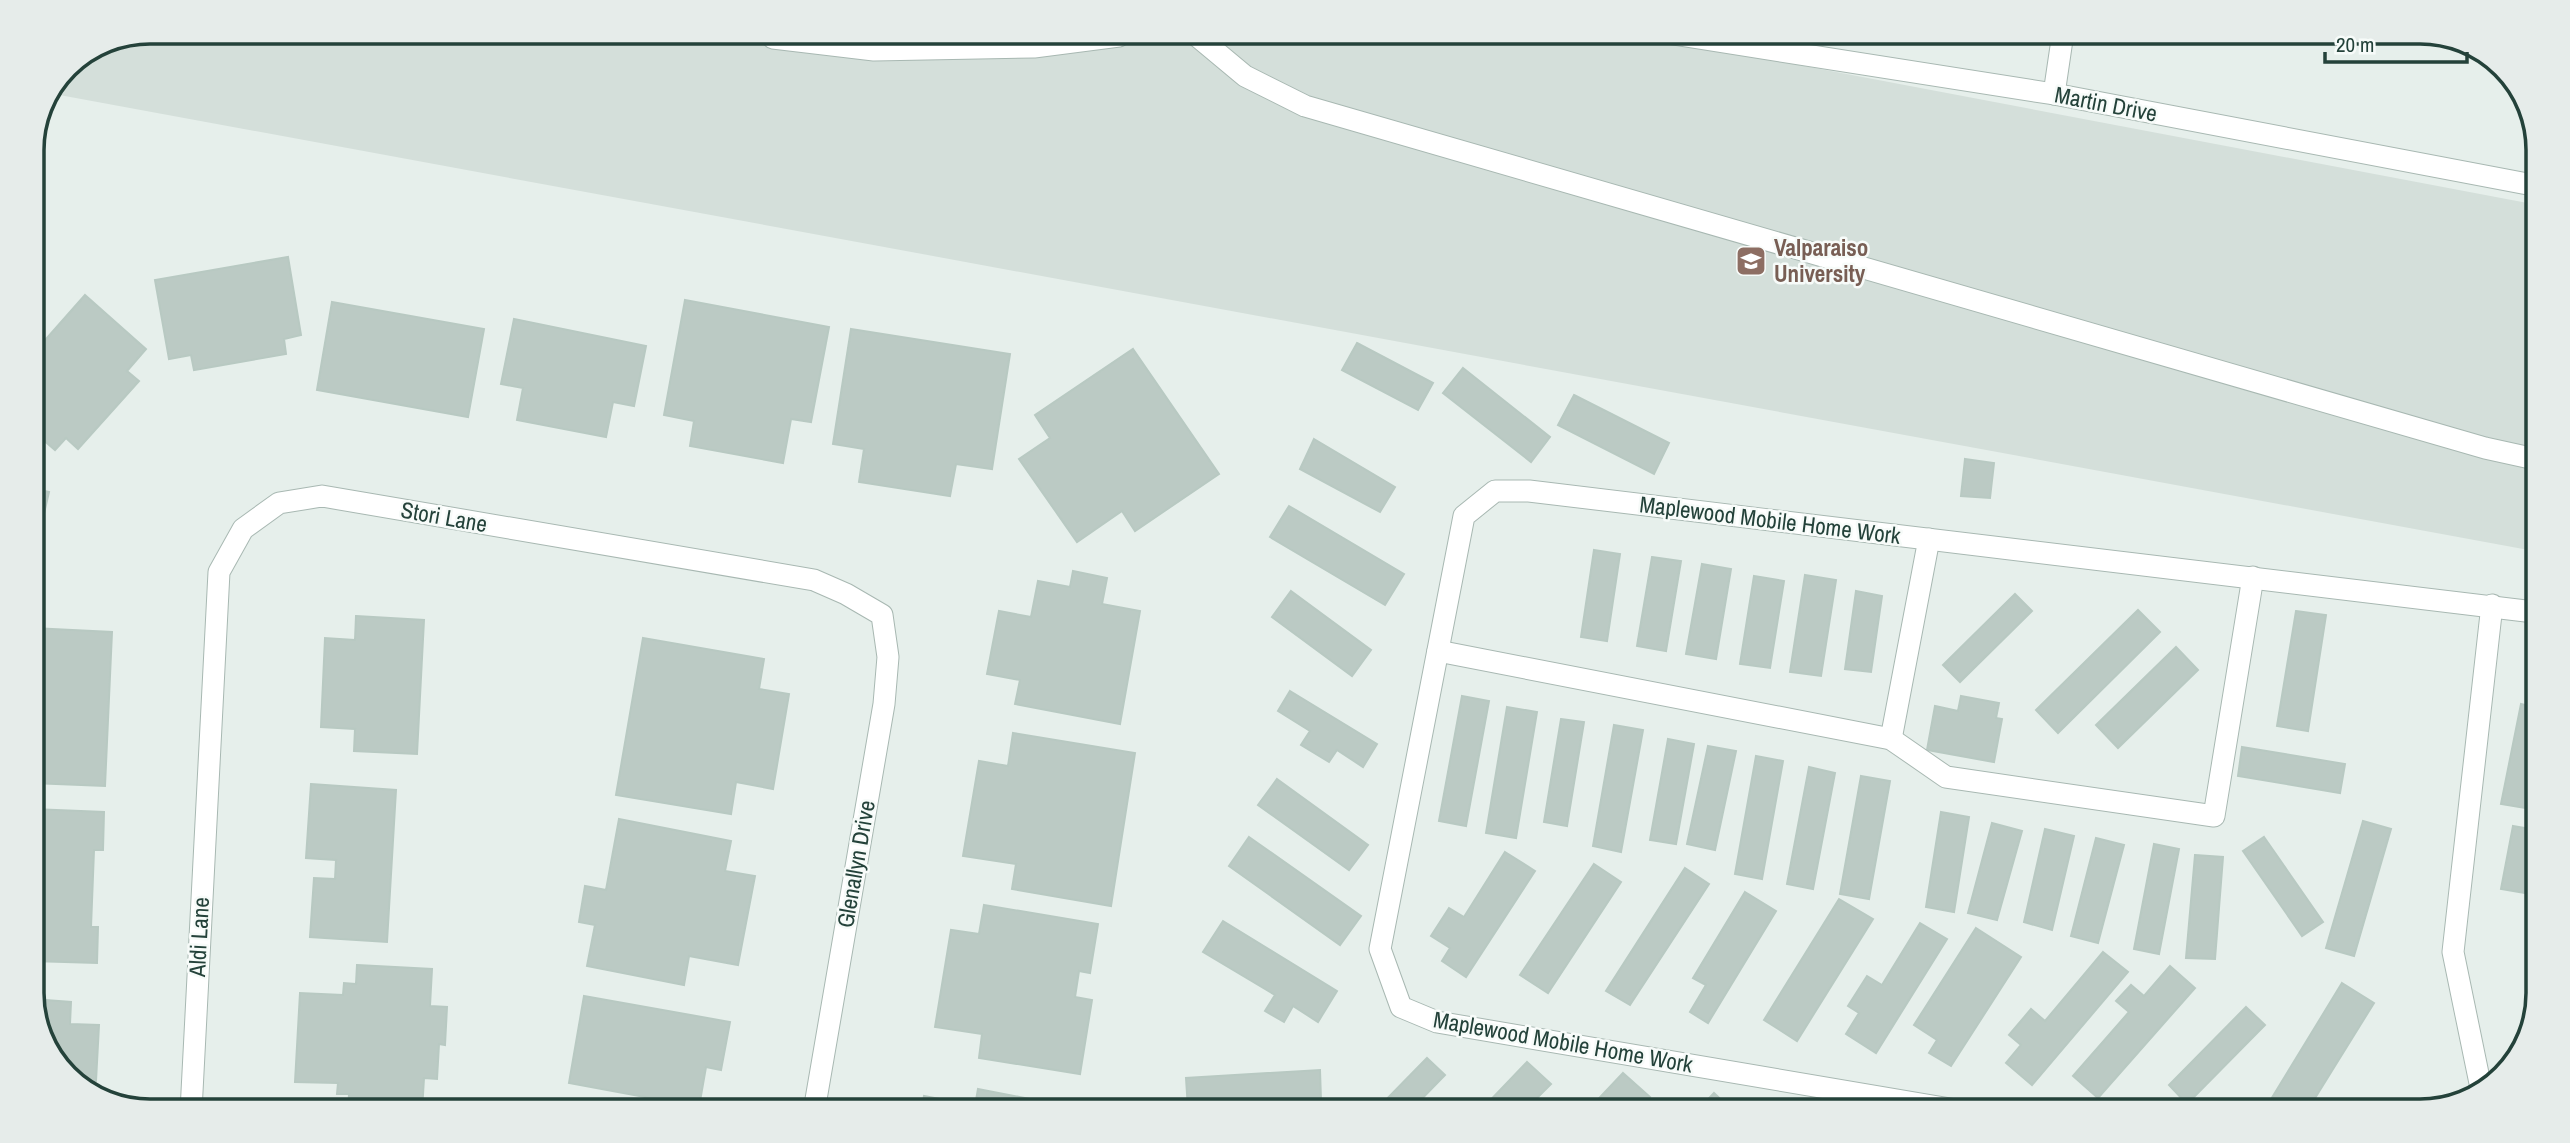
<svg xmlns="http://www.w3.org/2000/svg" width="2570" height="1143" viewBox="0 0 2570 1143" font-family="'Archivo Narrow',sans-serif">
	<rect width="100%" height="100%" fill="#e6efeb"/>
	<!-- built -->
	<path fill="#d4dfda" d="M1635 34 2538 205 2534 551 54 94 66 66 105 40Z"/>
	<!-- building -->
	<g fill="#bbcac4" stroke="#b8c9c2" stroke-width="2">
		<path d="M288 257 301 335 284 339 286 354 194 370 191 355 169 359 155 280Z"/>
		<path d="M85 295 146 349 127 371 139 381 78 449 66 438 55 450 32 430V355Z"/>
		<path d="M685 300 829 327 811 422 791 419 783 463 690 446 694 421 664 415Z"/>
		<path d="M332 302 484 329 468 417 317 390Z"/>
		<path d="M514 319 646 346 634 406 613 402 606 437 517 420 523 388 501 384Z"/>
		<path d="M851 329 1010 354 992 469 956 464 950 496 859 482 864 449 833 444Z"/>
		<path d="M1357 343 1433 383 1418 410 1342 370Z"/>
		<path d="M1133 349 1219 474 1135 531 1122 511 1077 542 1019 459 1050 438 1035 415Z"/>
		<path d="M1463 368 1550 437 1531 462 1443 393Z"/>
		<path d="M1574 395 1669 443 1654 474 1558 425Z"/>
		<path d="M1314 439 1395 487 1380 512 1300 469Z"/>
		<path d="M1965 459 1994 463 1990 498 1961 496Z"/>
		<path d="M32 488 49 492 32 565Z"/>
		<path d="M1289 506 1404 574 1385 605 1270 537Z"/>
		<path d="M1594 550 1620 554 1607 641 1581 637Z"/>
		<path d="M1652 557 1681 561 1666 651 1637 646Z"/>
		<path d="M1702 564 1731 569 1716 659 1686 654Z"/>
		<path d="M1073 571 1107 578 1102 604 1140 611 1120 724 1015 704 1020 680 987 674 999 611 1031 617 1038 581 1070 587Z"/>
		<path d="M1805 575 1836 580 1821 676 1790 672Z"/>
		<path d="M1754 576 1784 581 1770 668 1740 664Z"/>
		<path d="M1291 591 1371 650 1352 676 1272 617Z"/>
		<path d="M1856 591 1882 596 1871 672 1845 669Z"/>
		<path d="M2015 594 2032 611 1960 682 1943 665Z"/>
		<path d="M2138 610 2160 632 2058 733 2036 710Z"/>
		<path d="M2296 611 2326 615 2308 731 2277 726Z"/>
		<path d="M356 616 424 620 417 754 354 751 355 729 321 727 325 638 355 640Z"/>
		<path d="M32 628 112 632 105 786 32 783Z"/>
		<path d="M643 638 764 659 759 689 789 694 773 789 736 782 731 814 616 795Z"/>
		<path d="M2176 647 2198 670 2118 748 2096 725Z"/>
		<path d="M1290 691 1377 744 1363 767 1337 750 1329 762 1301 745 1310 731 1278 711Z"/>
		<path d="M1462 696 1489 701 1466 826 1439 821Z"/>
		<path d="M1961 696 1999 703 1996 718 2002 719 1994 762 1927 750 1935 706 1958 711Z"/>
		<path d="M2521 704 2533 707 2532 809 2501 804Z"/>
		<path d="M1507 707 1537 712 1516 838 1486 833Z"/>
		<path d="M1561 719 1584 722 1567 826 1544 822Z"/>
		<path d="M1614 725 1643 730 1621 852 1593 846Z"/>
		<path d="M1013 733 1135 753 1111 906 1012 889 1016 864 963 856 979 761 1008 766Z"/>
		<path d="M1668 739 1694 744 1676 844 1650 840Z"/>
		<path d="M1708 746 1736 751 1715 850 1687 844Z"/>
		<path d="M2242 747 2345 764 2340 793 2238 776Z"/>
		<path d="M1756 756 1783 761 1762 879 1735 874Z"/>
		<path d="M1809 767 1835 773 1813 889 1787 884Z"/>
		<path d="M1861 776 1890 781 1869 899 1840 894Z"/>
		<path d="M1277 779 1368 845 1349 870 1258 805Z"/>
		<path d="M311 784 396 790 387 942 310 937 314 878 335 879 336 860 306 858Z"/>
		<path d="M32 809 104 812 103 850H94L91 927H98L97 963 32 961Z"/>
		<path d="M1941 812 1969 817 1954 912 1926 907Z"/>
		<path d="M619 819 731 841 725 871 755 876 738 965 689 956 684 985 587 966 595 925 579 922 585 886 606 890Z"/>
		<path d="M2363 821 2391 829 2354 956 2326 948Z"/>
		<path d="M1992 823 2022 831 1997 920 1968 913Z"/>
		<path d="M2513 826 2531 829V894L2501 889Z"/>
		<path d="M2045 829 2074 836 2052 930 2024 922Z"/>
		<path d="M1249 837 1361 916 1340 945 1229 866Z"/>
		<path d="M2264 837 2323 922 2302 936 2243 851Z"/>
		<path d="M2096 838 2124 845 2098 943 2071 936Z"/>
		<path d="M2154 844 2179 849 2159 954 2134 949Z"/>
		<path d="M1505 852 1535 871 1466 977 1442 961 1450 948 1431 936 1449 908 1464 917Z"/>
		<path d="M2195 855 2223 857 2215 959 2186 958Z"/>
		<path d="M1594 864 1621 882 1548 993 1520 975Z"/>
		<path d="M1685 868 1709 884 1630 1005 1606 991Z"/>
		<path d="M1745 892 1776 911 1708 1023 1690 1012 1706 985 1693 978Z"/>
		<path d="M1839 899 1873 919 1797 1041 1764 1020Z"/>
		<path d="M984 905 1098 924 1090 973 1079 971 1075 997 1092 1000 1080 1074 979 1058 982 1034 935 1027 951 930 979 934Z"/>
		<path d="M1223 921 1337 991 1318 1022 1293 1006 1284 1022 1265 1011 1275 995 1203 952Z"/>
		<path d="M1920 923 1947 939 1876 1053 1846 1034 1859 1013 1848 1006 1867 976 1882 985Z"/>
		<path d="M1976 928 2021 957 1951 1066 1929 1053 1937 1040 1914 1025Z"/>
		<path d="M2103 952 2128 972 2032 1085 2006 1063 2021 1045 2009 1035 2031 1009 2045 1021Z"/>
		<path d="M357 965 432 969 430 1006 447 1007 445 1045 439 1044 437 1079 424 1078 422 1111H348L349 1094H337L338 1083 295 1082 300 993 343 995 344 983 356 984Z"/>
		<path d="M2170 966 2195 988 2098 1098 2073 1076 2129 1012 2116 1001 2131 985 2144 996Z"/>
		<path d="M2342 983 2374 1003 2307 1111H2269L2265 1109Z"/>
		<path d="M584 996 730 1022 721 1070 706 1067 699 1107 569 1083Z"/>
		<path d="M32 999 71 1002 70 1024 99 1025 96 1081 91 1082 90 1091 52 1059Z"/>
		<path d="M2246 1007 2265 1025 2187 1104 2169 1085Z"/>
		<path d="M1427 1058 1445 1075 1410 1111H1375Z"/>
		<path d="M1527 1062 1551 1084 1524 1111H1480Z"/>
		<path d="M1320 1070 1321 1100 1188 1109 1186 1078Z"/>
		<path d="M1623 1073 1650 1097 1637 1111H1587Z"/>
		<path d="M978 1089 1066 1106 1065 1111H921L924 1096 975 1106Z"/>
		<path d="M1714 1093 1733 1111H1697Z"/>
	</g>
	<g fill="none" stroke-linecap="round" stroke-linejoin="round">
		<!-- service casing -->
		<g stroke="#a8b8b2" stroke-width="23">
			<g id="service">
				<path d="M1197 36 1245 76 1305 106 2485 448 2535 459"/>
				<path d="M773 38 874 50 1034 47 1119 36"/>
				<path d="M2482 1093 2453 952 2492 605"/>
			</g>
		</g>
		<!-- minor casing -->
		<g stroke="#a8b8b2" stroke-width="23">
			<g id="minor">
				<path d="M1673 34 2054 94 2538 186"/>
				<path d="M2054 94 2063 33"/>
				<path d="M1438 651 1891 739 1946 777 2214 816 2253 577"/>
				<path d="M1891 739 1929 539"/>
				<path d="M191 1111 219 572 243 529 279 503 322 496 814 580 846 594 882 615 888 657 884 704 814 1111"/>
				<path d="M1962 1111 1437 1022 1401 1007 1380 949 1464 516 1495 491H1529L2534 612"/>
			</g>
		</g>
		<!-- service -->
		<use href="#service" stroke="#fff" stroke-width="21"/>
		<!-- minor -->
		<use href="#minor" stroke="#fff" stroke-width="21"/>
	</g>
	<!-- icons -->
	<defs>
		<g id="university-square" transform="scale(1.575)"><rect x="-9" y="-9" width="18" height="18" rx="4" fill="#8d6e63" stroke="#f7fbf9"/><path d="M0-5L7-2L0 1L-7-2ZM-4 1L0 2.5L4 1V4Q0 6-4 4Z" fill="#fff"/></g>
	</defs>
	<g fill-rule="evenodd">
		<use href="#university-square" x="1751" y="261"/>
	</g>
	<g text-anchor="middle" stroke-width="5" stroke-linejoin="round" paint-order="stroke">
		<!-- street labels -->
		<g font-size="23" fill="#24423a" stroke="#f7fbf9">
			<text transform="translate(2106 104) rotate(11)" y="8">Martin Drive</text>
			<text transform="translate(444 517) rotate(10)" y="8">Stori Lane</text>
			<text transform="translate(1770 520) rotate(7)" y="8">Maplewood Mobile Home Work</text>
			<text transform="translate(856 864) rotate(-80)" y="8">Glenallyn Drive</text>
			<text transform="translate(199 937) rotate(-87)" y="8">Aldi Lane</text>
			<text transform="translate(1563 1042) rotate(10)" y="8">Maplewood Mobile Home Work</text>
		</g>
		<!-- education labels -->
		<g font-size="23" font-weight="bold" fill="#785e54" stroke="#f7fbf9" text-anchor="start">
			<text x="1774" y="256">Valparaiso<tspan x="1774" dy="26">University</tspan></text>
		</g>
	</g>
	<!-- crop -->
	<path d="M0 0H2570V1143H0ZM150 44H2420A106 106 0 0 1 2526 150V993A106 106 0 0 1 2420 1099H150A106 106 0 0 1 44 993V150A106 106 0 0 1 150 44Z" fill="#e6ecea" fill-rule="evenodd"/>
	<path fill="none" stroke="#24423a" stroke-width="3.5" d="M150 44H2420A106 106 0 0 1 2526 150V993A106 106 0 0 1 2420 1099H150A106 106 0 0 1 44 993V150A106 106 0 0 1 150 44Z"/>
	<!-- scale -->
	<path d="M2325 52v10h142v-10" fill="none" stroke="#24423a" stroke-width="3.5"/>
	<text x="2336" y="52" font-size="21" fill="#24423a" stroke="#f7fbf9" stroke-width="5" paint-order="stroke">20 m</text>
</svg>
